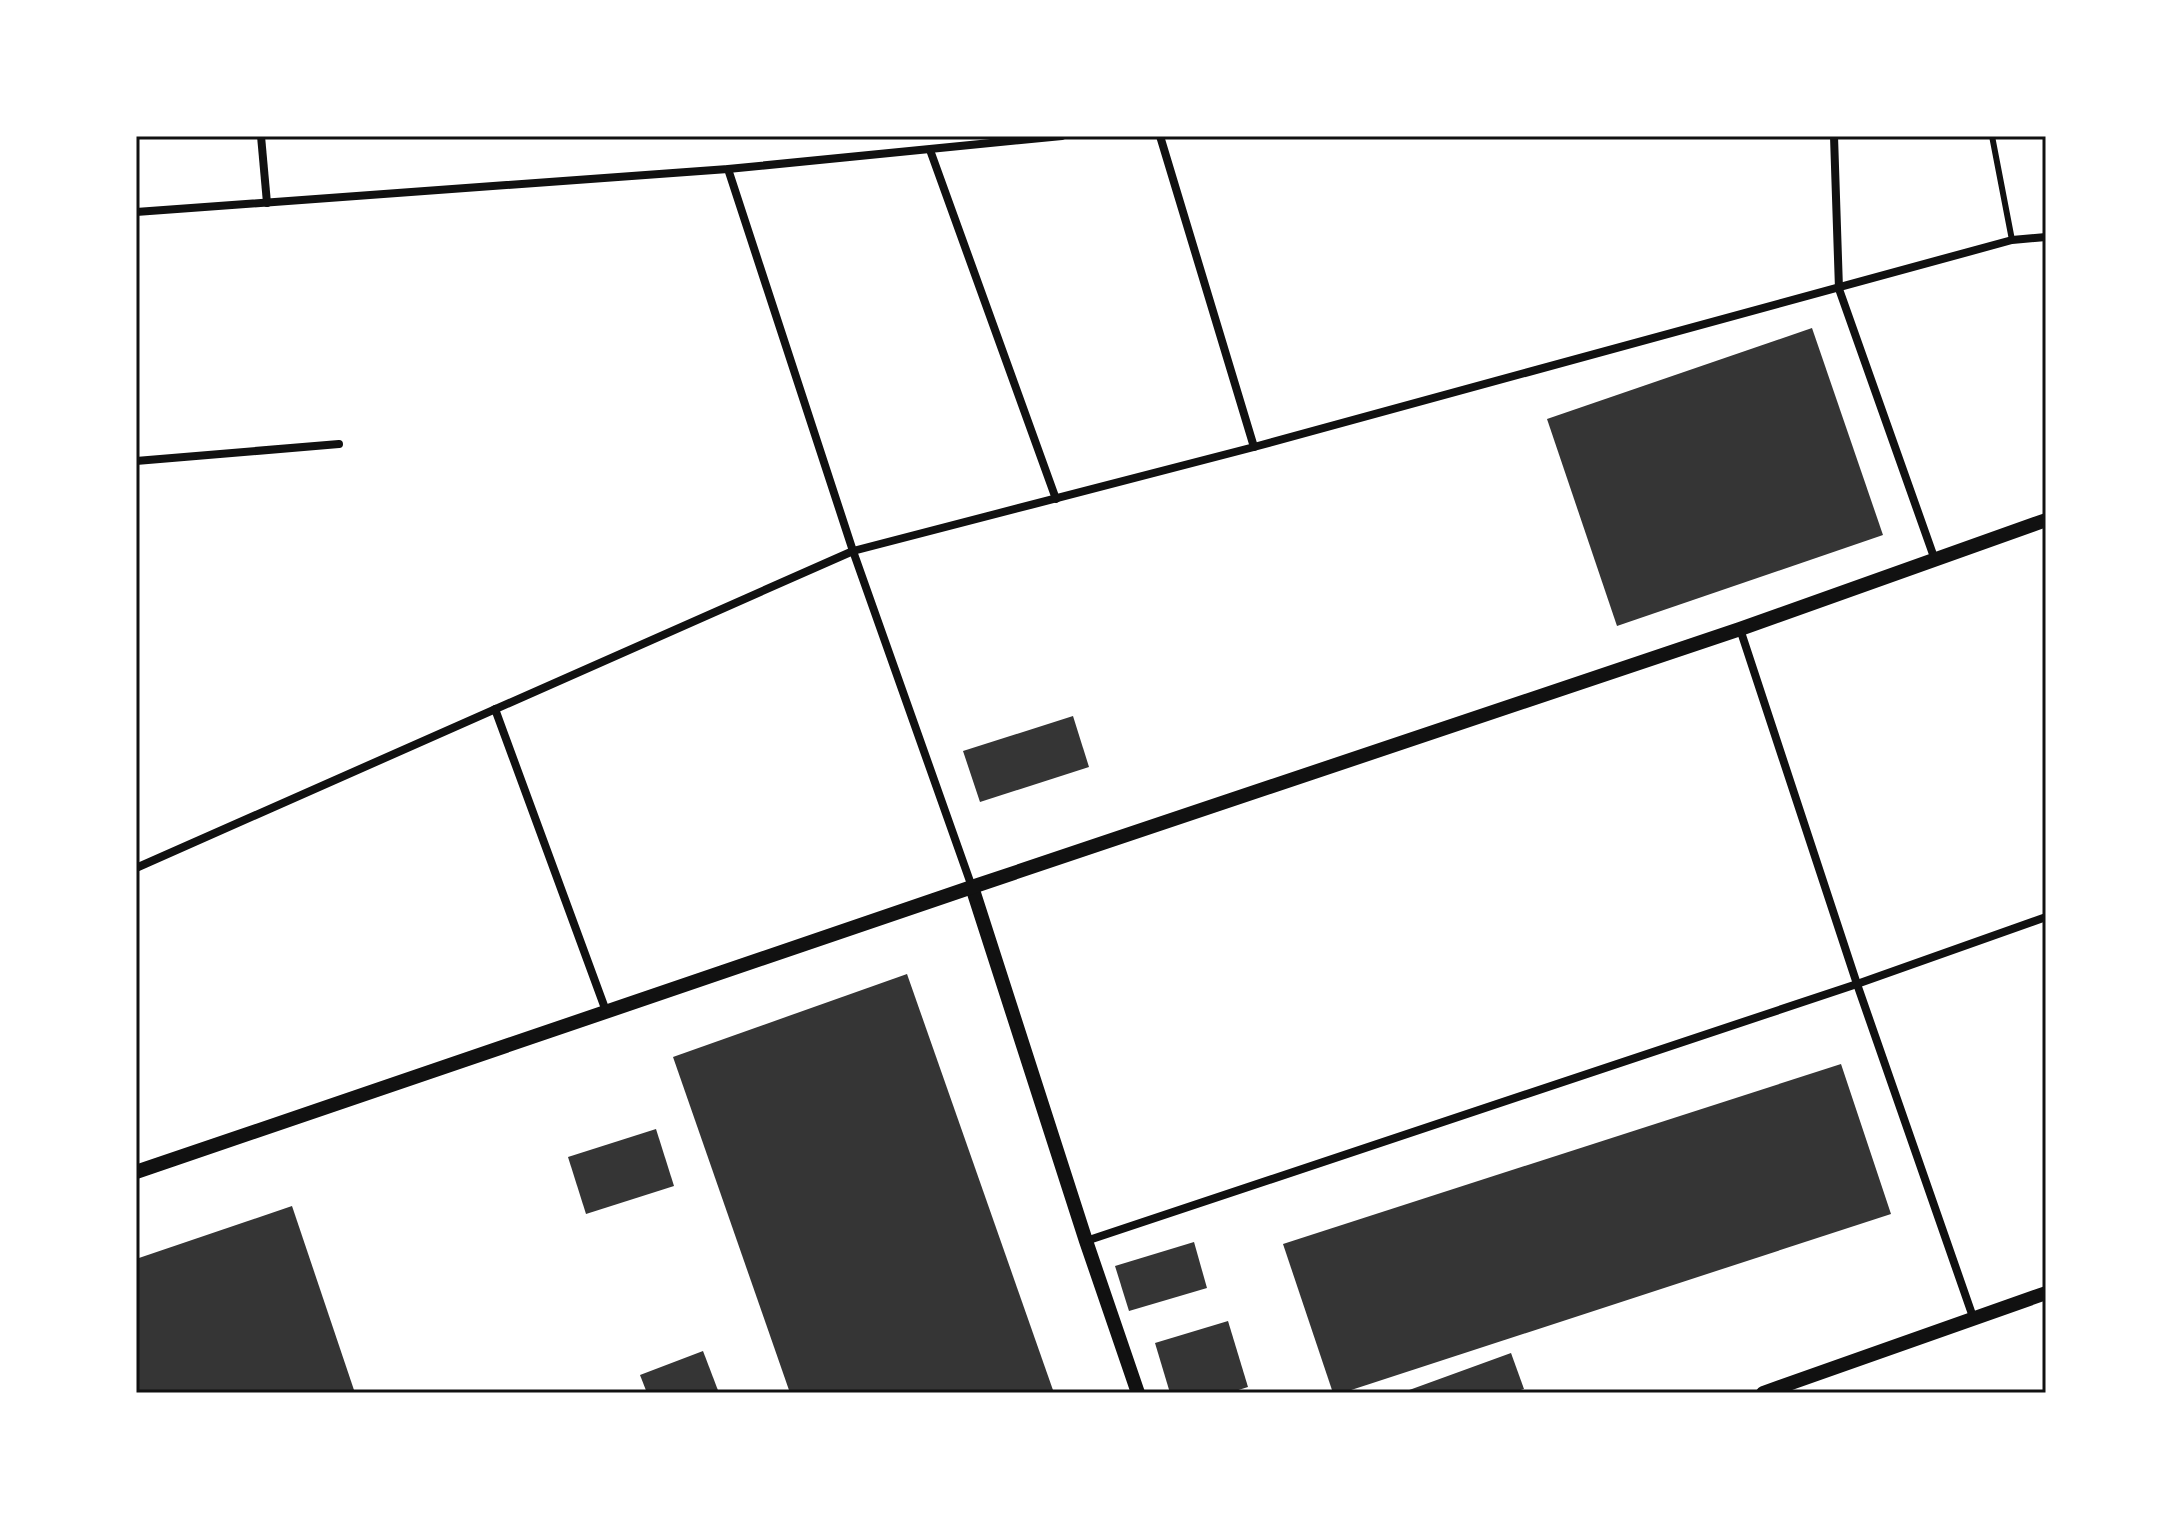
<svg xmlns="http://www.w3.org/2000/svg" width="2182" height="1529" viewBox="0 0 2182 1529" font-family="'Fira Sans Condensed',sans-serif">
	<rect width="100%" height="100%" fill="#fff"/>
	<!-- building -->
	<g fill="#353535">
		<path d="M1812 328 1883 535 1617 626 1547 419Z"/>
		<path d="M1073 716 1089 767 980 802 963 751Z"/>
		<path d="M907 974 1054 1393H790L673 1057Z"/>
		<path d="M1841 1064 1891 1214 1342 1393H1333L1283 1244Z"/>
		<path d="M656 1129 674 1186 586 1214 568 1157Z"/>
		<path d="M292 1206 355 1393H136V1259Z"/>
		<path d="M1194 1242 1207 1288 1129 1311 1115 1266Z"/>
		<path d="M1228 1321 1248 1387 1229 1393H1170L1155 1343Z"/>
		<path d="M703 1351 719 1393H647L640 1375Z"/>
		<path d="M1511 1353 1524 1389 1511 1393H1401Z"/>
	</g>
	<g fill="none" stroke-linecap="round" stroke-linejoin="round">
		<!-- service -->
		<path stroke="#111" stroke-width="6" d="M1992 136 2012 240"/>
		<!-- minor -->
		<g stroke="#111" stroke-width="8">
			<path d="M261 136 267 203"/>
			<path d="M1160 136 1254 447"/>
			<path d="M1834 136 1839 289 1935 560"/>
			<path d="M930 150 1056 499"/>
			<path d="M728 169 853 551 972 887"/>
			<path d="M136 212 728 169 1062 136"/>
			<path d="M136 461 339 444"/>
			<path d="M1740 629 1857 984 1973 1317"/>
			<path d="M495 709 606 1011"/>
			<path d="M136 868 853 551 1254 447 2012 240 2046 237"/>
			<path d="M1086 1241 1857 984 2046 917"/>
		</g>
		<!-- tertiary -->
		<g stroke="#111" stroke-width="14">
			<path d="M972 887 1086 1241 1138 1393"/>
			<path d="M136 1172 972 887 1740 629 2046 520"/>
			<path d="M1763 1393 2046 1293"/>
		</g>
	</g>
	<!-- border -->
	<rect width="2182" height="1529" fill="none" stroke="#ffffff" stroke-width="276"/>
	<rect x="138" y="138" width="1906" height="1253" fill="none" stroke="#111" stroke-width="3"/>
</svg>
